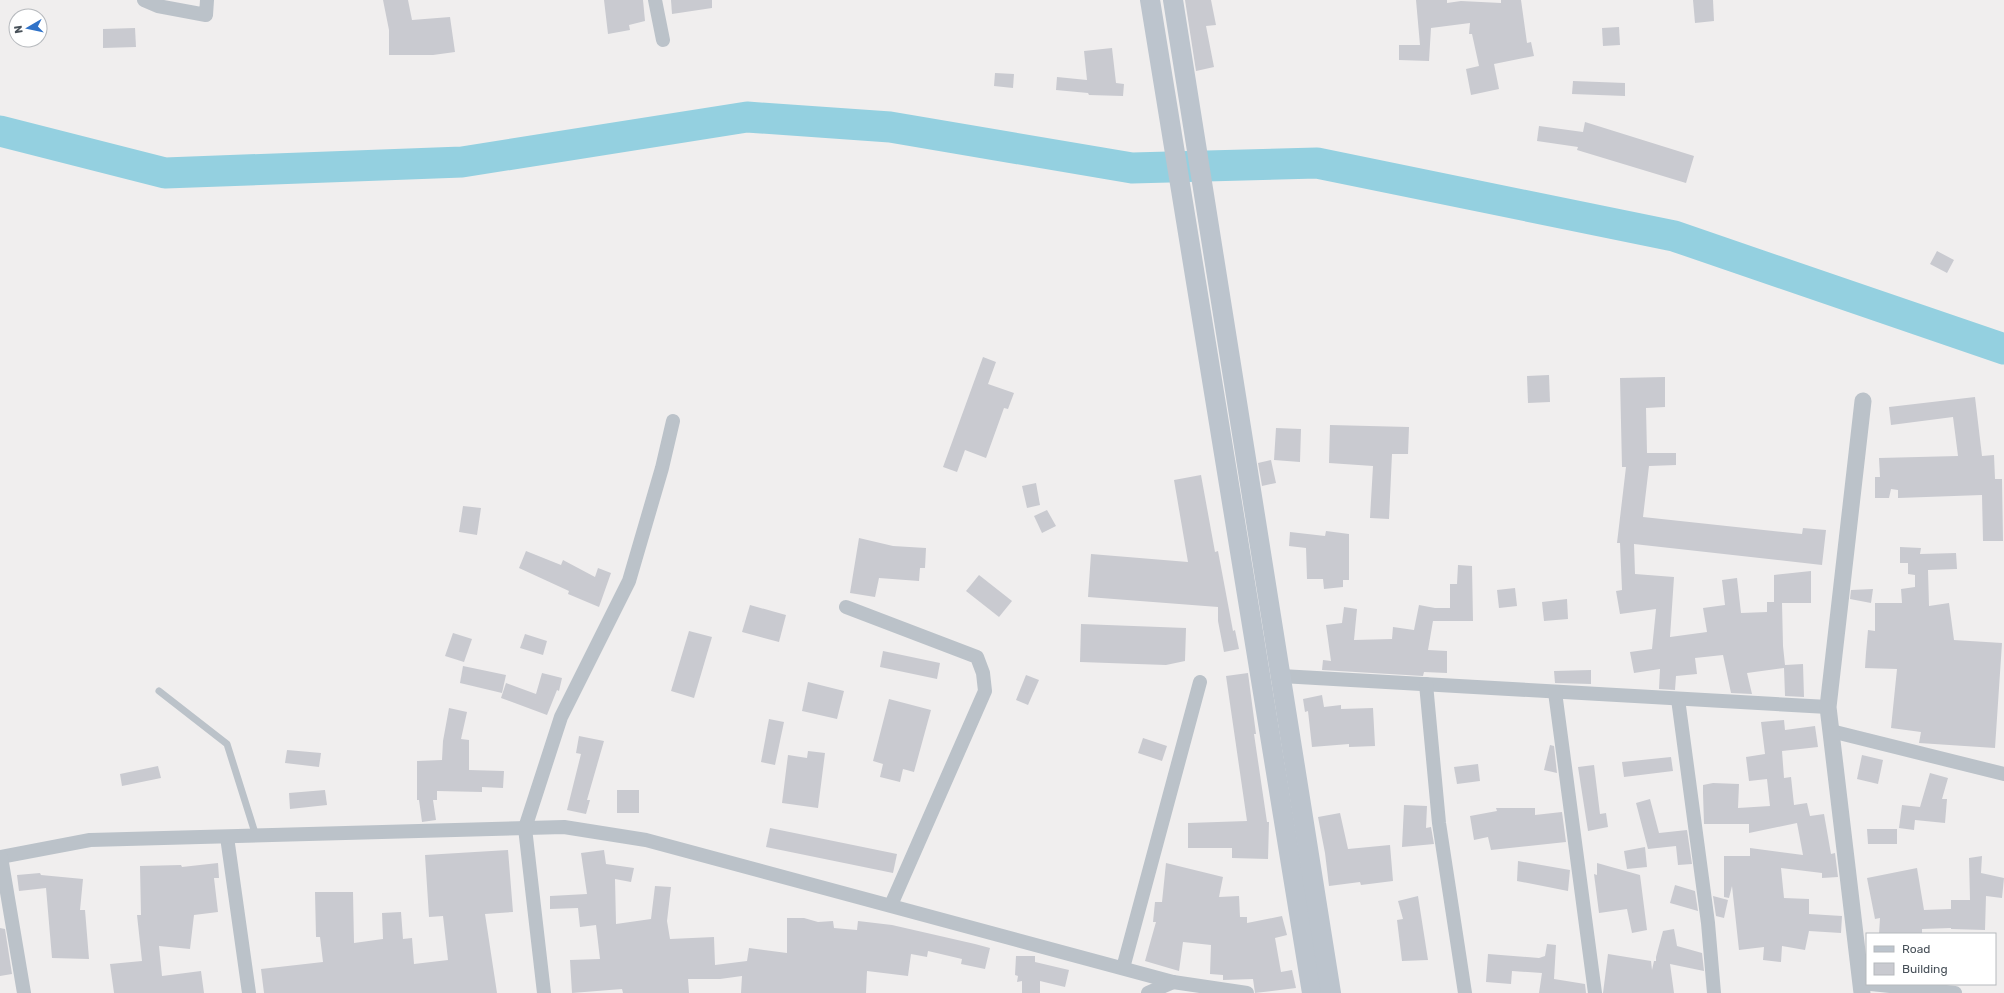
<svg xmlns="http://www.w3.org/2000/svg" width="2004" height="993" viewBox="0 0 2004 993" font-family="Rubik,sans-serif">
	<rect width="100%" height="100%" fill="#f0eeee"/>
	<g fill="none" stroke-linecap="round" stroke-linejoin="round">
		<!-- river -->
		<path stroke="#94d0e0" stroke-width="31" d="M0 131 165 173 462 162 747 117 890 127 1132 168 1317 163 1674 236 2004 349"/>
	</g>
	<!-- building -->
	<g fill="#c9cad0">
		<path d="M383 0H408L412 20 450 17 455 52 433 55H389V30Z"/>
		<path d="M604 0H643L645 21 629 25 630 30 608 34Z"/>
		<path d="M671 0H712V8L672 14Z"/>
		<path d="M1185 0H1211L1216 25 1206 26 1214 67 1196 71Z"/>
		<path d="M1416 0H1447V3L1461 1 1501 3V0H1521L1527 43 1531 42 1534 56 1494 64 1499 89 1471 95 1466 69 1479 66 1472 34H1469L1470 23 1431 28 1429 61 1399 60V45H1420Z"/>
		<path d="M1693 0H1713L1714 21 1695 23Z"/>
		<path d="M1619 27 1620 45 1603 46 1602 28Z"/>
		<path d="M135 28 136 47 103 48V29Z"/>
		<path d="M1112 48 1116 83 1124 84 1123 96 1089 95 1088 93 1056 90 1057 77 1087 80 1084 51Z"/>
		<path d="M995 73 1014 74 1013 88 994 86Z"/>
		<path d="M1573 81 1625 83V96L1572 94Z"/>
		<path d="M1585 122 1694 156 1686 183 1577 150 1578 147 1537 141 1539 126 1583 132Z"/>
		<path d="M1937 251 1954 260 1947 273 1930 264Z"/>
		<path d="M983 357 996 362 988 384 1014 393 1008 409 1004 408 986 458 965 450 957 472 943 467Z"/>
		<path d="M1549 375 1550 402 1528 403 1527 376Z"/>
		<path d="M1665 377V407L1646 408 1647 453H1676V465L1649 466 1643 517 1802 534 1803 528 1826 530 1822 565 1634 544 1635 574 1674 577 1670 637 1707 632 1703 608 1725 605 1722 580 1737 578 1741 613 1767 612V602H1774V575L1811 571V603H1782L1783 646 1785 665 1803 664 1804 697 1785 696 1784 668 1747 673 1752 694 1731 693 1723 655 1695 658 1697 674 1676 676 1675 690 1659 689 1660 669 1634 673 1630 652 1652 649 1656 609 1620 614 1616 591 1622 590 1620 543H1617L1626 467H1622L1620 378Z"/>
		<path d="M1975 397 1982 456 1994 455 1995 479H2002L2003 541H1983L1982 495 1898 498V490L1891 489 1889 498H1875V477H1880L1879 458 1958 456 1953 417 1891 425 1889 407Z"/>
		<path d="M1330 425 1409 427 1408 454H1392L1389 519 1370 518 1373 466 1329 463Z"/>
		<path d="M1276 428 1301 429 1300 462 1274 460Z"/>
		<path d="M1271 460 1276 483 1262 486 1258 463Z"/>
		<path d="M1201 475 1215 552 1218 551 1233 631 1235 630 1239 649 1224 652 1218 621V607L1088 597 1091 554 1188 562 1174 480Z"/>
		<path d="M1036 483 1040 505 1027 508 1022 486Z"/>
		<path d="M463 506 481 508 477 535 459 532Z"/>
		<path d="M1047 510 1056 526 1042 533 1034 516Z"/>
		<path d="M1326 531 1349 534V580H1343V587L1324 589 1323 579H1307L1306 548 1289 546 1290 532 1325 536Z"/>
		<path d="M859 538 893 546 926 548 925 568H920L919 581 879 578 875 597 850 593Z"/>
		<path d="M1900 547 1921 548 1920 554 1956 553 1957 569 1928 570 1929 606 1949 603 1954 640 2002 643 1995 748 1919 743 1921 732 1891 728 1897 669 1865 668 1866 653 1868 630 1875 631V603H1902L1901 589 1915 587V575L1908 574V563H1900Z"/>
		<path d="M526 551 561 565 563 560 595 577 598 568 611 573 599 607 568 594 569 591 519 568Z"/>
		<path d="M1458 565 1472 566 1473 621H1433L1428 650 1447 651V673L1424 672 1423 676 1322 670 1323 660 1331 661 1326 625 1342 623 1344 607 1357 609 1354 640 1392 639 1393 627 1414 630 1419 605 1435 608H1450V584H1457Z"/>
		<path d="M979 575 1012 601 999 617 966 591Z"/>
		<path d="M1515 588 1517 606 1499 608 1497 590Z"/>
		<path d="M1873 589 1871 603 1850 599 1851 590Z"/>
		<path d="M1567 599 1568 619 1544 621 1542 602Z"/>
		<path d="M750 605 786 615 779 642 742 632Z"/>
		<path d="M1081 624 1186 628 1185 661 1166 665 1080 662Z"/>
		<path d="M689 631 712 637 694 698 671 691Z"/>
		<path d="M453 633 472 639 464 662 445 656Z"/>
		<path d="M525 634 547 641 543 655 520 648Z"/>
		<path d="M883 651 940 663 937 679 880 667Z"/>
		<path d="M463 666 506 675 502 693 460 683Z"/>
		<path d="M1591 670V684L1555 683 1554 671Z"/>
		<path d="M542 673 562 678 559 691 557 690 547 715 501 698 506 683 536 694Z"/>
		<path d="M1248 673 1256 734H1254L1267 822H1269L1268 859 1232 858V848H1188V823L1247 821 1226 676Z"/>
		<path d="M1026 675 1039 680 1028 705 1016 700Z"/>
		<path d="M808 682 844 691 837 719 802 711Z"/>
		<path d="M1322 695 1324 707 1341 705V709L1373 708 1375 746 1349 747V744L1312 747 1308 711 1305 712 1303 699Z"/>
		<path d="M889 699 931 710 914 772 903 769 900 782 880 777 883 764 873 761Z"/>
		<path d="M449 708 467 712 461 739 469 740V770L504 771 503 788 482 787V792L437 791V800H433L436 820 422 822 419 800H417V761L442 760 443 741Z"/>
		<path d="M769 719 784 722 775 765 761 762Z"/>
		<path d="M1784 720 1785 730 1815 726 1818 747 1782 751 1784 778 1791 777 1794 805 1807 803 1810 816 1824 814 1831 854 1835 853 1838 877 1822 878V873L1781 868 1784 898 1809 899V914L1842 916 1841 933 1809 931 1805 950 1782 946 1781 962 1763 960 1764 947 1739 950 1732 886 1729 898 1724 897V856H1750V848L1803 855 1797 823 1749 833V824H1704L1703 793V785L1713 783 1739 784 1738 808 1770 806 1767 779 1749 781 1746 757 1765 754 1761 722Z"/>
		<path d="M579 736 604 741 587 800H590L586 814 567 810 581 754 576 753Z"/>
		<path d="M1143 738 1167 746 1162 761 1138 753Z"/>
		<path d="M1550 745 1554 746 1557 773 1544 770Z"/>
		<path d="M287 750 321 753 319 767 285 763Z"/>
		<path d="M808 751 825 753 818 808 782 803 788 755 807 758Z"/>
		<path d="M1862 755 1883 760 1878 784 1857 779Z"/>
		<path d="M1671 757 1673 771 1624 777 1622 762Z"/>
		<path d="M1478 764 1480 781 1457 784 1454 767Z"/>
		<path d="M1594 765 1600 814 1606 813 1608 827 1588 831 1578 767Z"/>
		<path d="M158 766 161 778 122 786 120 774Z"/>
		<path d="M1930 773 1948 778 1942 799H1947L1945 823 1915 820 1914 830 1899 828 1902 805 1920 807Z"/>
		<path d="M325 790 327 805 290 809 289 793Z"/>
		<rect x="617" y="790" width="22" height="23"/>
		<path d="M1650 799 1659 833 1687 830 1692 864 1678 865 1676 846 1648 849 1636 803Z"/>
		<path d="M1404 805 1427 806 1426 828 1431 827 1434 844 1402 847Z"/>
		<path d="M1496 808H1535V815L1562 812 1566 842 1491 850 1488 837 1474 840 1470 816 1497 811Z"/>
		<path d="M1340 813 1348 849 1390 845 1393 881 1361 885 1360 882 1329 886 1325 853 1318 817Z"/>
		<path d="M770 828 897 854 893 873 766 847Z"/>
		<path d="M1867 829H1897V844H1868Z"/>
		<path d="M1645 847 1647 867 1627 869 1624 851Z"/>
		<path d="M508 850 513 912 485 914 497 993H264L261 969 323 962 320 937H316L315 892H353L354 943 383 939 382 913 401 912 403 939 412 938 414 964 448 960 443 916 429 917 425 855Z"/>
		<path d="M604 850 606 864 634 868 631 882 615 879 616 924 651 919 655 886 671 887 667 921 670 939 714 937 715 965 747 961 749 948 787 953V918H804L818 922 833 921 834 928 857 930 858 921 892 925 975 944 990 948 985 969 961 964 962 959 928 951 927 957 911 954 908 976 867 971 866 993H741L742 976 720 979H688L689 993H623L622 989 572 993 570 960 600 959 596 925 580 927 578 908 550 909V896L587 894 581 853Z"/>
		<path d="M1982 856 1981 873 2004 878 2002 898 1986 896 1985 930 1951 929V928L1922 929V934H1879L1880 918 1875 919 1867 878 1917 868 1924 910 1951 909V900H1970L1969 858Z"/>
		<path d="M1518 861 1570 870 1568 891 1517 881Z"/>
		<path d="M218 863 219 878H214L218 912 194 915 190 949 159 946 162 976 201 971 204 993H114L110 964 142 961 137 915H141L140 866 181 865 182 867Z"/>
		<path d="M1166 863 1223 877 1219 897 1239 896 1240 917H1247V923L1282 916 1287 935 1275 938 1281 972 1292 970 1296 988 1255 993 1253 979 1223 980V975L1210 974 1211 945 1183 942 1179 971 1145 961 1156 922H1153L1155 902H1162Z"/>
		<path d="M1597 863 1640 875 1647 930 1632 933 1627 909 1599 913 1594 874 1597 875Z"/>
		<path d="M40 873 41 875 83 879 80 910H85L89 959 52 958 46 888 19 891 17 875Z"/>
		<path d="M1675 885 1695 891 1698 911 1670 903Z"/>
		<path d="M1418 896 1428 960 1402 961 1397 920 1403 919 1398 901Z"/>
		<path d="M1713 896 1728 900 1724 918 1716 916Z"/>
		<path d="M0 928 5 929 12 974 0 976Z"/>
		<path d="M1674 929 1677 946 1702 953 1704 971 1670 964 1674 993H1603L1608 954 1651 961 1652 970 1654 961H1656V957L1663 931Z"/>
		<path d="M1547 944 1556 945 1554 979 1585 984 1586 993H1539L1542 973 1512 971 1511 984 1486 982 1488 954 1539 958 1545 956Z"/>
		<path d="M1016 956H1035V962L1069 970 1065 987 1040 981V993H1022V981L1017 982 1018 976 1015 975Z"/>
	</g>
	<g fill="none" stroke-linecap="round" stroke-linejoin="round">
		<!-- service -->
		<path stroke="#bbc2c9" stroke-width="7" d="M159 691 227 744 256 836"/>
		<!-- minor -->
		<g stroke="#bbc2c9" stroke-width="14">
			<path d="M144 0 158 6 206 15 207 0"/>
			<path d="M655 0 663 40"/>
			<path d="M846 607 977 657 983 673 985 691 891 905"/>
			<path d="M1281 676 1828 707"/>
			<path d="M1426 684 1439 823 1465 993"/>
			<path d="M1555 692 1595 993"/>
			<path d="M1678 699 1708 923 1714 993"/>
			<path d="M1831 731 2004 774"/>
			<path d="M227 837 249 993"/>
			<path d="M0 857 90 840 564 827 646 840 1173 982 1247 993"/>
			<path d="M1 857 24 993"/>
			<path d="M1123 968 1200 682"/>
			<path d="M1871 984 1955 993"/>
			<path d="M544 993 525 828 561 717 629 581 662 468 673 421"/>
			<path d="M1148 993 1173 982"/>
		</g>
		<!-- tertiary -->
		<path stroke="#bbc2c9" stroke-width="17" d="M1862 993 1828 707 1863 401"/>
		<!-- secondary -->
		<g stroke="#bcc4cd" stroke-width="20">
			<path d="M1150 0 1312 993"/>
			<path d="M1173 0 1331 993"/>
		</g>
	</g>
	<!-- legend -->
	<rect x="1866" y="933" width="130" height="52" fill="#ffffff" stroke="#b6b9bd"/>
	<rect x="1874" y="946" width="20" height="6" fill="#bcc4cd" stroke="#b6b9bd"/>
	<text x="1902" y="953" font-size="12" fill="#485159">Road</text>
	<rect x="1874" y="963" width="20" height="12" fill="#c9cad0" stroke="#b6b9bd"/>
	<text x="1902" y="973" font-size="12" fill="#485159">Building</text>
	<!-- north arrow -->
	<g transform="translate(28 28) rotate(261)"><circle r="19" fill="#ffffff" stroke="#b6b9bd"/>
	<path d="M0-3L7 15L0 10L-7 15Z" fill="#2f72c8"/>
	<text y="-6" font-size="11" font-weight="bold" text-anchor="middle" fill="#485159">N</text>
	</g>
</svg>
